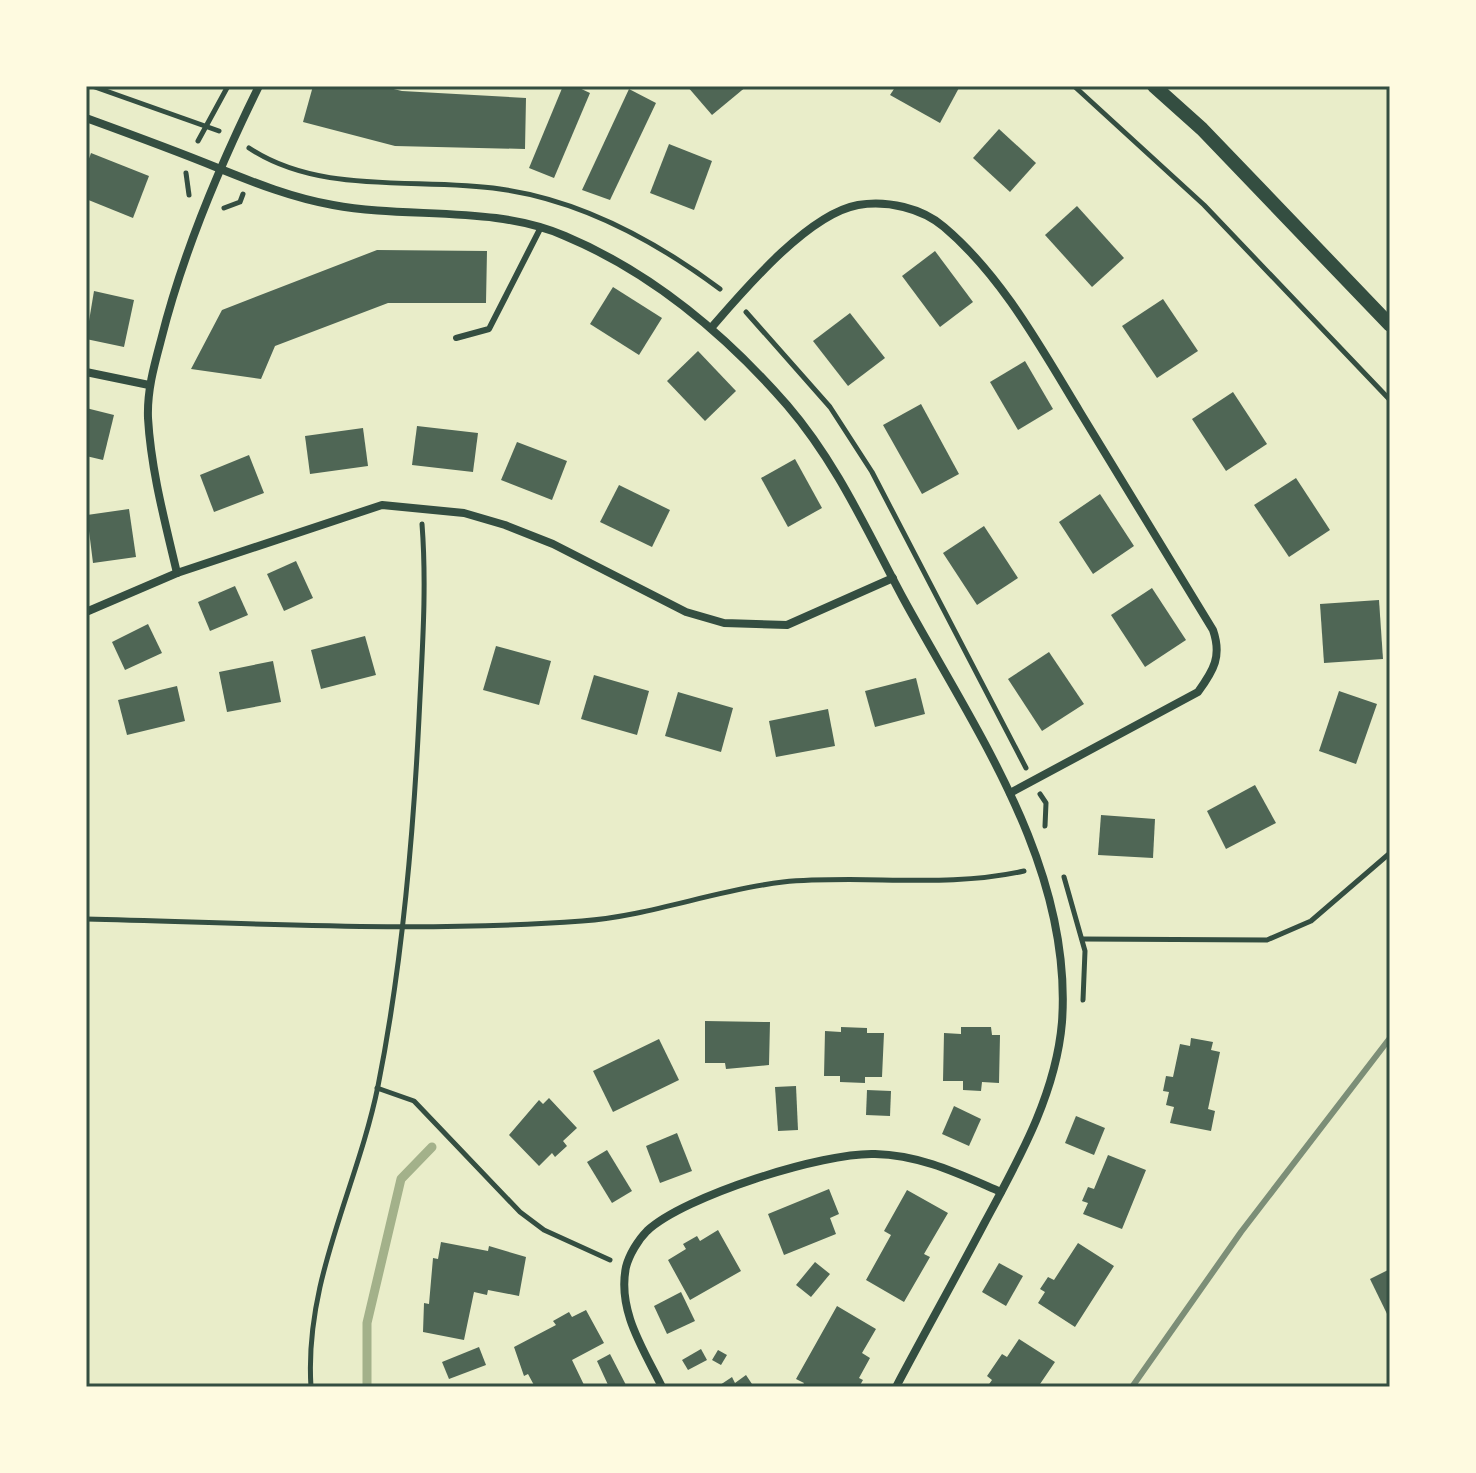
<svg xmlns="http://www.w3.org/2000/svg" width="1476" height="1473" viewBox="0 0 1476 1473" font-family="'DM Sans',sans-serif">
	<rect width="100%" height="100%" fill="#e9edc9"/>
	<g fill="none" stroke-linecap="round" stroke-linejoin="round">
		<!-- stream -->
		<path stroke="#a3b18a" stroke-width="9" d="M367 1387V1323L401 1179 432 1147"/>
	</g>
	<!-- building -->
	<g fill="#4f6655">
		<path d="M313 86H381L402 91 526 98 525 149 395 146 303 122Z"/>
		<path d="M563 86H575L590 93 554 178 529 168Z"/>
		<path d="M687 86H747L712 115Z"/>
		<path d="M896 86H960L940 123 890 95Z"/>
		<path d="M629 89 656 103 610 200 582 190Z"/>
		<path d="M999 129 1036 163 1010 192 973 158Z"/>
		<path d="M669 144 712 161 694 210 650 193Z"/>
		<path d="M91 153 149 176 133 218 86 199V167Z"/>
		<path d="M1077 206 1124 258 1092 287 1045 235Z"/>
		<path d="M377 250 487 251 486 303H388L275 346 261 379 191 369 222 310Z"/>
		<path d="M935 251 973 302 940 327 902 276Z"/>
		<path d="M613 287 662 318 639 355 590 324Z"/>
		<path d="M94 291 134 300 124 347 86 339Z"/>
		<path d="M1163 299 1198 351 1157 378 1122 326Z"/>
		<path d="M850 313 885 358 848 386 813 341Z"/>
		<path d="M698 351 736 391 705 421 667 381Z"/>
		<path d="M1025 361 1053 409 1018 430 990 382Z"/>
		<path d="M1233 392 1267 444 1226 471 1192 419Z"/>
		<path d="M921 404 959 474 922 494 883 425Z"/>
		<path d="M86 408 114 415 103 460 86 456Z"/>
		<path d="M417 426 478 433 473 472 412 465Z"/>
		<path d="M363 428 368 466 310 474 305 436Z"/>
		<path d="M517 442 567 461 552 500 501 480Z"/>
		<path d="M249 455 264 493 214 512 200 475Z"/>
		<path d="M795 459 822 508 788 527 761 478Z"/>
		<path d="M1296 478 1330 530 1289 557 1254 505Z"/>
		<path d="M619 485 670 510 652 547 600 522Z"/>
		<path d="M1100 494 1134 546 1093 574 1059 522Z"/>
		<path d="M129 509 136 557 93 563 87 515Z"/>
		<path d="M984 526 1018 578 977 605 943 553Z"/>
		<path d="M296 561 313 598 284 611 267 574Z"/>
		<path d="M235 586 248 615 210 631 198 602Z"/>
		<path d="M1152 588 1186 640 1145 667 1111 615Z"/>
		<path d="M1379 600 1383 659 1324 663 1320 604Z"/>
		<path d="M148 624 162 653 125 670 112 642Z"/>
		<path d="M365 636 376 675 321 689 311 650Z"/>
		<path d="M496 646 551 661 539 705 483 690Z"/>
		<path d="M1049 652 1084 704 1042 731 1008 679Z"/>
		<path d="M273 661 281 702 227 712 219 672Z"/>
		<path d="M594 675 649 691 637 735 581 719Z"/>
		<path d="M916 678 925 714 875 727 865 691Z"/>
		<path d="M177 686 185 721 127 735 118 700Z"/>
		<path d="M1339 691 1377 704 1356 764 1319 751Z"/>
		<path d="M678 692 733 708 721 752 665 736Z"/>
		<path d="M828 709 835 746 776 757 769 721Z"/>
		<path d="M1255 785 1276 823 1226 849 1207 811Z"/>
		<path d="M1101 815 1155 819 1153 858 1098 855Z"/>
		<path d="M705 1021 770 1022 769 1065 726 1069 725 1063H705Z"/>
		<path d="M841 1027 867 1028V1033H884L882 1077H865V1083L840 1082V1076H824L825 1031 841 1032Z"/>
		<path d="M961 1027H991L992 1035H1000L999 1083 982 1082 981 1091 963 1090V1081H943L944 1033 961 1034Z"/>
		<path d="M1191 1038 1213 1042 1211 1050 1220 1052 1208 1109 1215 1111 1211 1131 1170 1123 1174 1107 1166 1105 1169 1092 1163 1091 1166 1076 1173 1077 1180 1044 1190 1046Z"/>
		<path d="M659 1039 679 1080 613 1112 593 1071Z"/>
		<path d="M796 1086 798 1130 778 1131 775 1087Z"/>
		<path d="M867 1090 891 1091 890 1116 866 1115Z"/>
		<path d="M549 1098 577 1128 563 1141 567 1146 555 1157 552 1153 539 1166 509 1135 539 1100 543 1104Z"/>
		<path d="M954 1106 981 1119 969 1146 942 1134Z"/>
		<path d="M1076 1116 1105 1128 1094 1155 1065 1143Z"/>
		<path d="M677 1133 692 1171 660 1183 646 1146Z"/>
		<path d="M607 1150 632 1191 612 1203 587 1162Z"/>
		<path d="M1108 1155 1146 1170 1122 1229 1083 1214 1088 1203 1082 1201 1088 1187 1094 1189Z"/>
		<path d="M829 1189 839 1214 830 1218 836 1234 784 1255 768 1214Z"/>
		<path d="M907 1190 948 1213 924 1254 930 1257 904 1302 866 1280 891 1235 884 1231Z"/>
		<path d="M718 1230 741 1271 690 1300 668 1260 686 1249 683 1244 697 1236 700 1241Z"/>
		<path d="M441 1242 488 1251 489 1246 526 1257 519 1296 488 1290 487 1295 474 1292 464 1340 423 1332 424 1303 429 1304 433 1258 438 1259Z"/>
		<path d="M1078 1243 1114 1266 1075 1327 1038 1303 1045 1292 1040 1289 1048 1277 1054 1280Z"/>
		<path d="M815 1262 830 1274 811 1297 796 1285Z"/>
		<path d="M999 1263 1023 1276 1006 1306 982 1292Z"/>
		<path d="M1390 1269V1320L1370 1279Z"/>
		<path d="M681 1292 695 1321 667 1334 654 1306Z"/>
		<path d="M837 1306 876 1329 862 1353 870 1358 859 1378 863 1380 859 1387H802L804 1383 796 1379Z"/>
		<path d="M586 1310 604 1343 572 1360 585 1387H535L528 1374 524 1376 514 1347 556 1325 553 1321 569 1312 572 1317Z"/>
		<path d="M1019 1339 1055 1362 1038 1387H987L992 1380 987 1376 1002 1354 1007 1357Z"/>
		<path d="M479 1347 486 1365 449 1379 442 1362Z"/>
		<path d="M701 1349 707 1360 688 1370 682 1360Z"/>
		<path d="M718 1350 727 1355 721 1365 712 1360Z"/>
		<path d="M610 1354 627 1387H609L597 1361Z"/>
		<path d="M746 1375 754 1387H717L732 1377 735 1383Z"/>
	</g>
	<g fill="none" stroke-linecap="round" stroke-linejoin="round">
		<!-- path -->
		<g stroke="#344e41" stroke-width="5">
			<path d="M92 86 219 131"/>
			<path d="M1074 86 1204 205 1390 400"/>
			<path d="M198 141 228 86"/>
			<path d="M249 148C321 196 418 177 500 189 580 200 657 242 720 289"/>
			<path d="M186 173 189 195"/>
			<path d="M224 208 240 202 243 194"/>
			<path d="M746 312 830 407 872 472 1026 768"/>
			<path d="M1040 794 1046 803 1045 826"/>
			<path d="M1064 877 1085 951 1083 1000"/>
			<path d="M86 919C251 923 417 933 582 921 650 916 715 890 783 882 863 874 945 889 1024 871"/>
			<path d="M1082 939 1267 940 1311 921 1390 853"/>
			<path d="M377 1088 414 1101 520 1212 544 1230 610 1260"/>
			<path d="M311 1387C304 1280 357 1189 378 1086 402 966 413 841 419 718 422 653 427 589 422 524"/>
		</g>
		<!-- service -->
		<path stroke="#344e41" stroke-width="6" d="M456 338 489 329 541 227"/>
		<!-- minor -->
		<g stroke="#344e41" stroke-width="8">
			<path d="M86 118C130 134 174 150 218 168 255 183 293 198 333 205 409 219 494 205 565 236 653 273 725 334 787 405 837 463 867 531 903 598 974 728 1073 867 1062 1022 1056 1094 1019 1159 985 1222 956 1277 925 1332 896 1387"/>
			<path d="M711 328C744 290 808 214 858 205 887 200 922 208 944 227 1002 276 1041 348 1080 412 1124 485 1169 557 1213 630 1222 656 1214 670 1198 692L1010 793"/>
			<path d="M86 372 149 385"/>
			<path d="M177 573C165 522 151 470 148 418 147 391 154 366 161 340 183 252 219 167 259 86"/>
			<path d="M86 612 177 573 382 505 464 513 505 525 553 544 686 612 724 623 787 625 893 578"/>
			<path d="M662 1387C644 1350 617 1311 626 1267 629 1255 638 1240 647 1231 684 1196 824 1152 875 1154 921 1155 959 1174 1001 1192"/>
		</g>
		<!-- tertiary -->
		<path stroke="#344e41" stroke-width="14" d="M1154 86 1202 129 1390 325"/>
		<!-- rail -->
		<path stroke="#7c8e77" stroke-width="6" d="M1132 1387 1241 1232 1390 1038"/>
	</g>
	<!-- border -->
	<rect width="1476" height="1473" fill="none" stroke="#fefae0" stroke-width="176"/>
	<rect x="88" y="88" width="1300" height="1297" fill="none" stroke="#344e41" stroke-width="3"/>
</svg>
